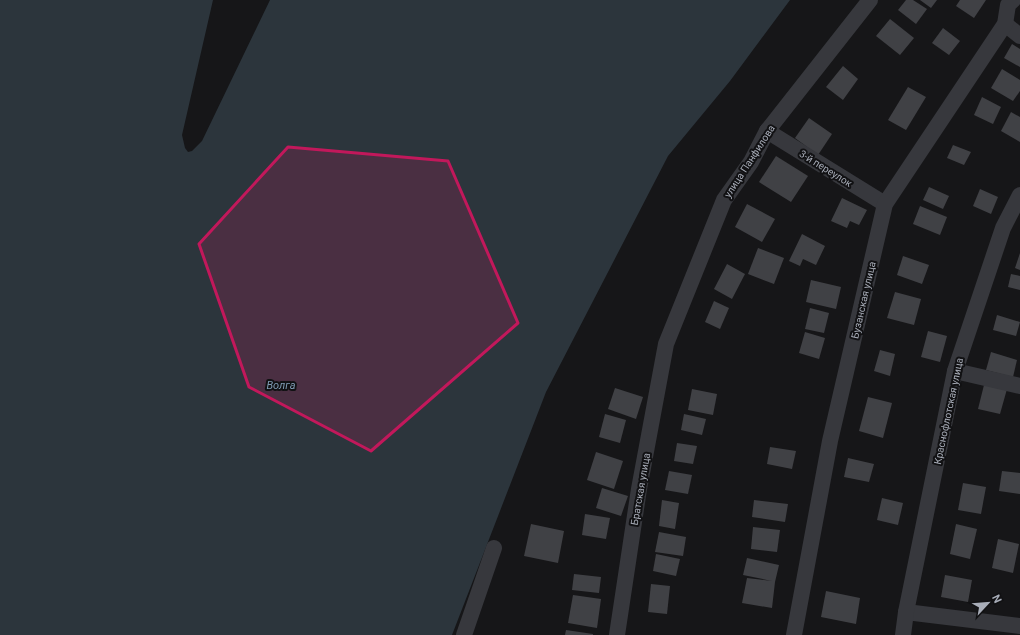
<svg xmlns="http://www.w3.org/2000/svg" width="1020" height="635" viewBox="0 0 1020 635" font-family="Roboto,sans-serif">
	<rect width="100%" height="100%" fill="#161618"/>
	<!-- water -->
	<path fill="#2c353c" d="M0 0H213L182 135 185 148 188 152 192 151 202 141 270 0H790L730 81 668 156 546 392 452 635H0Z"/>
	<!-- building -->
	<g fill="#404145">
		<path d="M906 0H913L927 9 916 24 898 10Z"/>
		<path d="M920 0H937L931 8Z"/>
		<path d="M960 0H986L974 18 956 6Z"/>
		<path d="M890 19 914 38 900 55 876 36Z"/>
		<path d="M943 28 960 41 949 55 932 43Z"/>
		<path d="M1012 44 1020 49V67L1004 58Z"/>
		<path d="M843 66 858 79 843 100 826 87Z"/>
		<path d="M1002 69 1020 80V91L1013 101 991 88Z"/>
		<path d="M908 87 926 97 906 130 888 120Z"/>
		<path d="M982 97 1001 107 993 124 974 115Z"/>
		<path d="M1011 112 1020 117V142L1001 131Z"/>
		<path d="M809 118 832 134 818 155 795 138Z"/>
		<path d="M953 145 971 152 964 165 947 158Z"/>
		<path d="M776 156 808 176 791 202 759 182Z"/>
		<path d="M929 187 949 196 943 209 923 200Z"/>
		<path d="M980 189 998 197 991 214 973 206Z"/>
		<path d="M842 198 867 210 859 225 850 221 847 228 831 221Z"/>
		<path d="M747 204 775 219 762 242 735 227Z"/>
		<path d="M920 206 947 217 940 235 913 224Z"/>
		<path d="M802 234 825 246 816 265 803 259 800 266 789 261Z"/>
		<path d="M758 248 784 258 774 284 748 274Z"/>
		<path d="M1020 253V270L1015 268Z"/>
		<path d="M903 256 929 265 922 284 897 275Z"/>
		<path d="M727 264 745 274 732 299 714 289Z"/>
		<path d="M1011 274 1020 276V290L1008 287Z"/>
		<path d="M811 280 841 287 836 309 806 302Z"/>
		<path d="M895 292 921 299 914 325 887 318Z"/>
		<path d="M714 301 729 308 720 329 705 322Z"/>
		<path d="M810 308 829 313 824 333 805 329Z"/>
		<path d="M997 315 1020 322 1016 336 993 330Z"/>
		<path d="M928 331 947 336 940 362 921 357Z"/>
		<path d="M805 332 825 338 819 359 799 353Z"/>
		<path d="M880 350 895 354 890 376 874 371Z"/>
		<path d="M991 352 1017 360 1013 377 986 370Z"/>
		<path d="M984 385 1007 389 1000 414 978 409Z"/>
		<path d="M615 388 643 397 636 419 608 409Z"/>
		<path d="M692 389 717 394 713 415 688 410Z"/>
		<path d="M868 397 892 403 883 438 859 431Z"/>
		<path d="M605 414 626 420 620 443 599 437Z"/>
		<path d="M684 414 706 419 702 435 681 430Z"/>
		<path d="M677 443 697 446 693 464 674 461Z"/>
		<path d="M770 447 796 451 792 469 767 464Z"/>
		<path d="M596 452 623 461 614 489 587 480Z"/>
		<path d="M848 458 874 464 869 482 844 477Z"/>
		<path d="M669 471 692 475 688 494 665 490Z"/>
		<path d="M1002 471 1020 473V494L999 491Z"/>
		<path d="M963 483 986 487 981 514 958 510Z"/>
		<path d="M602 488 628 496 621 516 596 508Z"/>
		<path d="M882 498 903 503 898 525 877 520Z"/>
		<path d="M662 500 679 503 675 529 659 526Z"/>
		<path d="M754 500 788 504 785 522 752 517Z"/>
		<path d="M585 514 610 518 606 539 582 535Z"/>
		<path d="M531 524 564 531 558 563 524 556Z"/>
		<path d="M956 524 977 529 970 559 950 554Z"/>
		<path d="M753 527 780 530 777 552 751 549Z"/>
		<path d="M659 532 686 537 683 556 655 552Z"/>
		<path d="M998 539 1019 544 1013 573 992 568Z"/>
		<path d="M656 554 680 559 676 576 653 571Z"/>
		<path d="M747 558 779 565 775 582 772 608 742 603 747 578 772 581 743 575Z"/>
		<path d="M574 574 601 577 599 593 572 590Z"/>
		<path d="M945 575 972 580 968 602 941 597Z"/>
		<path d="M651 584 670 586 667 614 648 612Z"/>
		<path d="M826 591 860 598 856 624 821 617Z"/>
		<path d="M573 595 601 599 597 628 568 623Z"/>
		<path d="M566 630 593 634V635H565Z"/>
	</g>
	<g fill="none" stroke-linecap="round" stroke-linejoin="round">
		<!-- minor -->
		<g stroke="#37383d" stroke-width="16">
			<path d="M1005 24 1020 36"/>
			<path d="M767 131 885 204"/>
			<path d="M955 371 1020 386"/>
			<path d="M906 612 1020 626"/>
			<path d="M464 635 494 548"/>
			<path d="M617 635 639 489 666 344 724 200 751 162 767 131 870 0"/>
			<path d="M794 635 830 441 885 204 1005 24 1008 5 1013 0"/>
			<path d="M903 635 906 612 955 371 1003 228 1020 195"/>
		</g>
	</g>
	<!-- marked area -->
	<path fill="#c2185b" fill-opacity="0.2" stroke="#c2185b" stroke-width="3" stroke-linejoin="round" d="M288 147 448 161 518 323 371 451 249 387 199 244Z"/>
	<g text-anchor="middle" stroke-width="4" stroke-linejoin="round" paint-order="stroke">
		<!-- street labels -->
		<g font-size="10" fill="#a8adb8" stroke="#111113">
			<text transform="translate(749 161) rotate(-57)" y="4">улица Панфилова</text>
			<text transform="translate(826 168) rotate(32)" y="4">3-й переулок</text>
			<text transform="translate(863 300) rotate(-77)" y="4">Бузанская улица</text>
			<text transform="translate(948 411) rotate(-78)" y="4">Краснофлотская улица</text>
			<text transform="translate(640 489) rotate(-80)" y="4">Братская улица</text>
		</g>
		<!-- water labels -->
		<g font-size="11" font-style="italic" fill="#7f9bb3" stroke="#111113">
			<text x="281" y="389">Волга</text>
		</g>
	</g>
	<!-- north arrow -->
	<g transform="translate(988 603) rotate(64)" stroke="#111113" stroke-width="3" paint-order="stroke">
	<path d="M0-3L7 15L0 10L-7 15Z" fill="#a8adb8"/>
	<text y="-6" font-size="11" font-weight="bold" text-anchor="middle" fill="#a8adb8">N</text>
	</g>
</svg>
